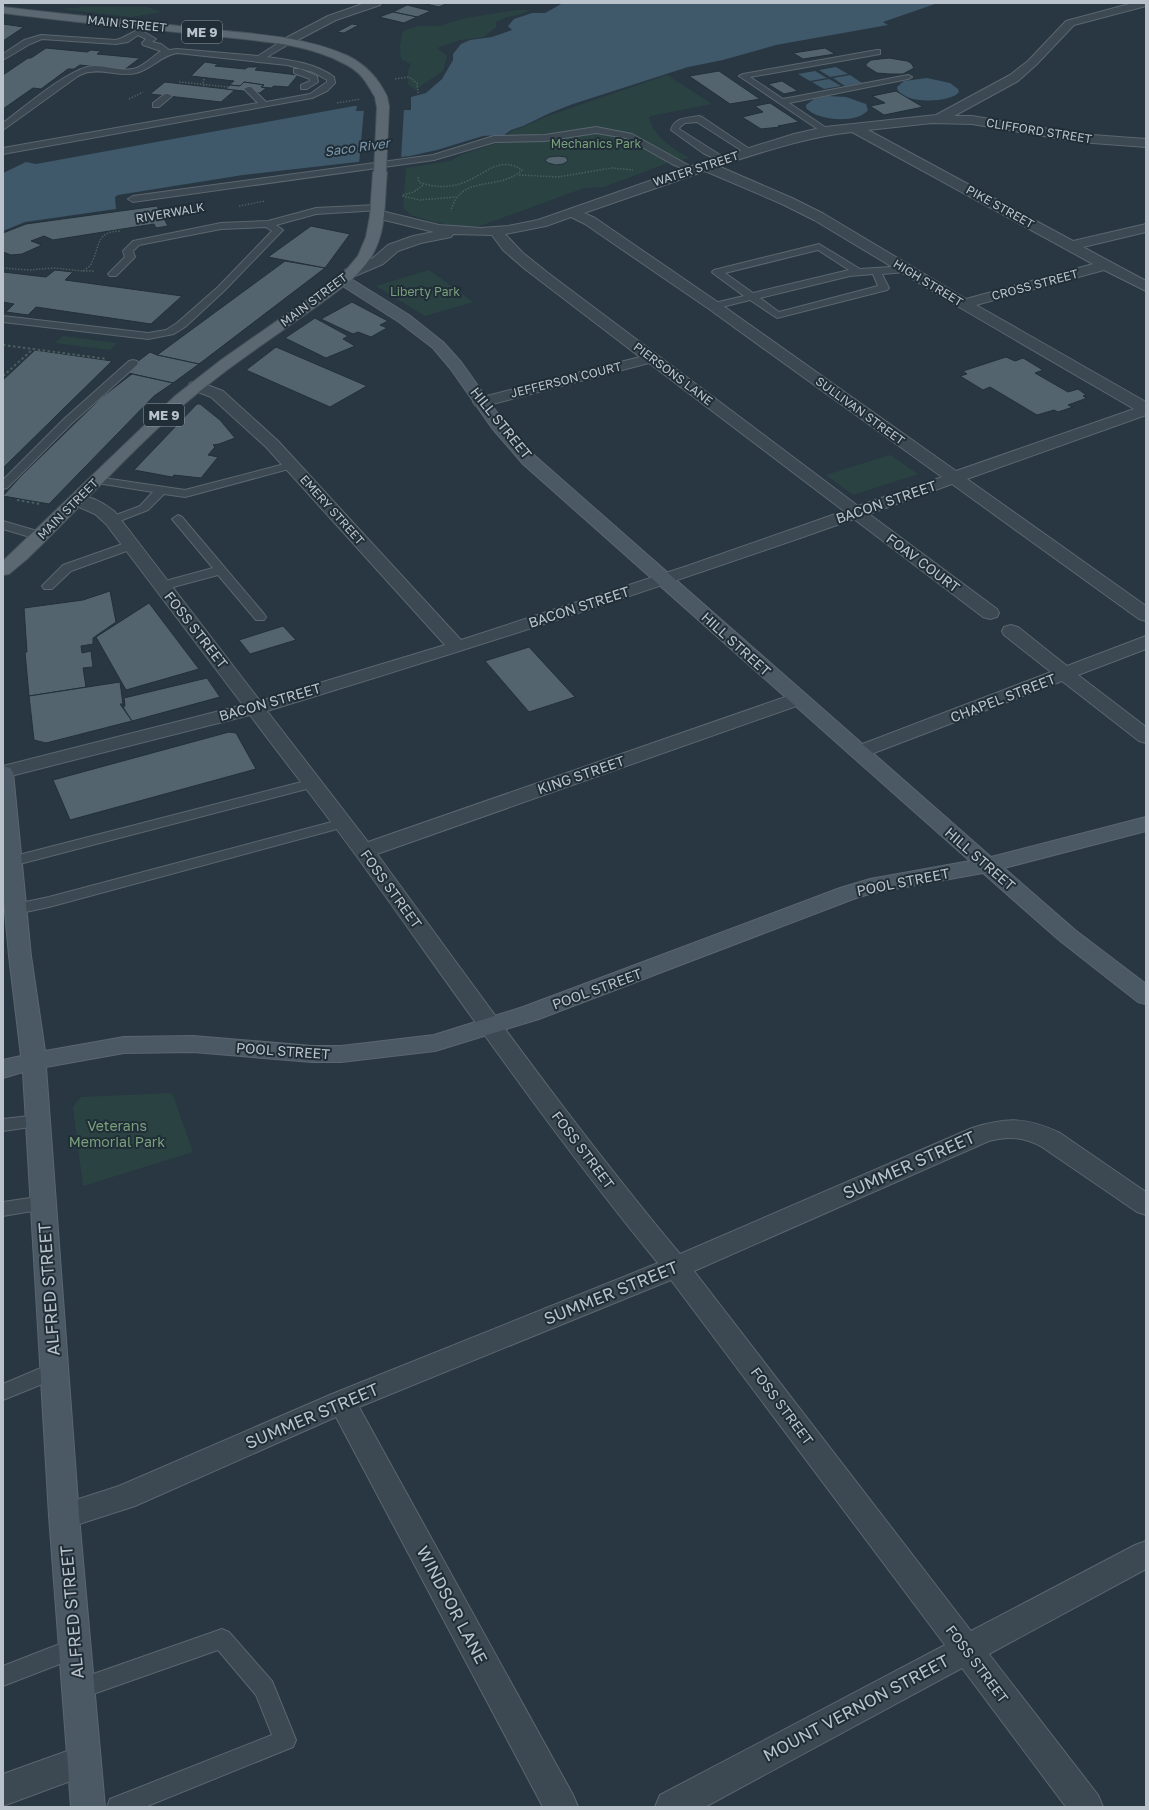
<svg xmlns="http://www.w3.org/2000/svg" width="1149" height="1810" viewBox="0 0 1149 1810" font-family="'Golos Text',sans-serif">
	<rect width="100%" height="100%" fill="#283742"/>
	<!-- green -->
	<g fill="#2a4342">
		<path d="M83 7H148L161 12 131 17 61 9Z"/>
		<path d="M517 10H530C519 17 509 14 496 22V27L484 37 460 40 437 48 447 56 443 71 415 90 408 84V71L411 64 401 59 400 45 403 31 418 26H440L465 18Z"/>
		<path d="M667 75 712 104 655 115 649 117C652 135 675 151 690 158L670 162 604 187 584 188 480 226H455L434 222 411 215 403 208 406 168 450 161 461 155 500 142 512 131 521 128 545 117Z"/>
		<path d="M429 270 473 302 425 316 376 286Z"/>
		<path d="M63 336 117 343 110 350 55 343Z"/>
		<path d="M890 455 918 474 853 495 826 475Z"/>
		<path d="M172 1093 193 1152 83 1186 73 1107 81 1097Z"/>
	</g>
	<!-- water -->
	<g fill="#3f586a">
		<path d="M563 3H938L883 22 888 25 776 45 723 60 688 67 573 104 550 113 523 126 511 130 504 135 483 136 437 150 410 156 243 175 118 195 115 197 116 209 25 222 3 231V173L26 162 36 164 354 106H357L356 111 411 110V97L426 93 442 79 453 60V54L461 44 470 40 492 37 512 30 508 26 514 19 532 13H545Z"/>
		<path d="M836 67 848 74 830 77 819 70Z"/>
		<path d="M815 71 827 78 810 81 798 74Z"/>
		<path d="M850 75 862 83 845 86 833 78Z"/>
		<path d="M927 78 950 83 958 89 959 92C950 104 898 104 897 87L904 81Z"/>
		<path d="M829 79 841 86 824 89 812 82Z"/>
		<path d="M828 96 846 97 866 104 868 110C858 124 817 121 806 108V105L814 99Z"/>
	</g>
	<!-- pier -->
	<path fill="#283742" d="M404 108 401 159 359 164 364 109Z"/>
	<!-- building -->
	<g fill="#54646f" stroke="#233039">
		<path d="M422 3H448L439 7Z"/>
		<path d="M407 5 431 11 417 17 393 12Z"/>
		<path d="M393 12 417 17 404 23 379 17Z"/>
		<path d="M3 24 24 27 3 41Z"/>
		<path d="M352 24 359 25 344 33 337 32Z"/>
		<path d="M46 48 87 52 91 50 101 51 97 54 140 58 124 70 80 65 74 69H68L41 89 33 88 3 109V75L28 58H31Z"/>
		<path d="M825 48 835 54 803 59 793 53Z"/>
		<path d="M889 58 907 61 911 63 914 68 903 74H890L877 73 866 66V64L871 60Z"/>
		<path d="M205 62 218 64 215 66 245 69 248 67H258L255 70 298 75 288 87 274 86 271 88 261 87 264 85 244 82 240 86 229 85 234 81 191 76Z"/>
		<path d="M719 71 760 99 730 104 689 76Z"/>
		<path d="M782 81 798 91 784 94 768 84Z"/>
		<path d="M165 82 235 90 221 102 150 94Z"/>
		<path d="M244 82 264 85 261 87 266 88 260 93 226 89 230 85 240 86Z"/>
		<path d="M896 91 923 107 884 115 870 106 885 103 872 96Z"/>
		<path d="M770 103 799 122 778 126 780 127 761 129 742 117 763 112 755 106Z"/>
		<path d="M558 156 566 157 568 161 563 164 556 165 548 163 545 160 549 157Z"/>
		<path d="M157 206 168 226 156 228 154 224 53 240 44 236 31 241 42 245 22 254 11 255 3 252V233L26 224Z"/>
		<path d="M311 226 350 234 325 268 268 257Z"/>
		<path d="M285 261 325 268 199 364 157 355Z"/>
		<path d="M55 270 73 272 65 280 182 296 151 324 36 307 28 315 6 312 14 304 3 302V272L46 277Z"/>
		<path d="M352 302 388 321 380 325 387 328 371 337 358 332 353 334 321 319Z"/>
		<path d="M315 318 348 336 343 339 355 346 326 358 285 338Z"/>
		<path d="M276 347 367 386 330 407 246 370Z"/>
		<path d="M35 350 112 361 3 468V380Z"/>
		<path d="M150 352 157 355 199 364 173 383 124 372Z"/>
		<path d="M1006 357 1015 361 1023 358 1043 370 1035 373 1068 392 1078 389 1086 395 1083 396 1087 398 1068 405 1073 407 1058 412 1054 410 1037 415 990 387 983 390 960 376 967 374 963 371Z"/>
		<path d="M132 374 173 383 154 396 49 504 3 496 21 476 102 397Z"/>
		<path d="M197 404H200L220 420 235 438 219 444 213 445 215 447 208 455 218 457 201 478 174 475 172 477 134 470Z"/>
		<path d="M110 591 116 622 93 638V644L81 646 82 653 91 651 93 667 83 668 86 687 29 696 25 652H27L24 608 83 600Z"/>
		<path d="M149 603 199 669 126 690 96 637Z"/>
		<path d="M283 626 296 640 250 654 239 640Z"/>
		<path d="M529 647 575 697 529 712 485 661Z"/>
		<path d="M207 678 220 697 132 721 123 707 125 706 124 698Z"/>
		<path d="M120 682 123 704H120L132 721 46 743 34 740 29 696Z"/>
		<path d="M229 732 236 733 256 769 70 820 53 780Z"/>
	</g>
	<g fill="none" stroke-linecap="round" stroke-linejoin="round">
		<!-- lane casing -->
		<g stroke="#5b666f" stroke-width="2">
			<g id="lane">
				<path d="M145 26 149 28 144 32 156 39 152 42 161 44 169 50 177 49 258 56 283 40H289V44L267 57C290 60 315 63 334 77L335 83 327 91 312 98 3 154V148L258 103 244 89 248 87H251L266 102 310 94 327 82V80L313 72 287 65 177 53C160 56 152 69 136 73 121 77 105 69 90 72 86 72 82 74 78 76L3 130V123C26 106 61 75 87 67 101 63 118 72 133 69 143 67 152 57 161 51L143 45 142 43 146 39 138 35 128 42 116 44 42 39 30 44 3 60V54L24 40 41 35 116 40 122 38Z"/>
				<path d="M877 50H880V54L750 77 783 99 908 75 912 77 908 79 789 103 828 129V133L825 134 739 76 743 74Z"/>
				<path d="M294 69H300L317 76 318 82 307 89H301V85L310 81V79L294 73Z"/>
				<path d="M165 94H168L172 96 159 107H153V103Z"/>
				<path d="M699 116 702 117 754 152 753 154H747L697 122 685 123 680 127 679 129 728 160 724 163 721 162 703 153 671 130C674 117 688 118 699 116Z"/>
				<path d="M596 127 632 134 697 170 693 173 672 164 626 138 596 133 545 141 495 142 434 160 133 202 128 199 133 196 433 155 494 136 545 135Z"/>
				<path d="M377 205 380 206 382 208 380 210 316 214 276 225 283 230 281 232 224 291 185 327 174 334 148 339 3 322V316L148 333 166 330 177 323 218 287 272 231 266 227 221 229 139 245 133 251 135 257 116 276H110L108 274 125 257 123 251 133 241 221 223 268 221 316 208Z"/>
				<path d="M819 244 860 269 906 266 911 269 906 272 882 274 889 288 887 290 777 318 750 300 714 309 709 306 710 304 744 296 714 274 712 272 714 270ZM818 250 849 270 753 293 725 273ZM873 274 878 286 779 312 760 298 850 276Z"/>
				<path d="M133 360 137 361 138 363 137 365 72 423 7 488 3 489V480L64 419 129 361Z"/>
				<path d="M292 462 296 463 298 465 296 467 189 496 185 497 164 494 148 510 112 524 108 522 106 520 108 518 140 506 153 492 97 483 91 480 97 477 185 490Z"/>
				<path d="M178 515 182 517 264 614 266 617 264 620H256L218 575 162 590 158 589 156 586 158 583 213 568 172 519Z"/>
				<path d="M3 521 44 533 46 536 44 539 40 540 3 529Z"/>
				<path d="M131 541 135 542 137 545 135 548 71 571 52 589H44L42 586 63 565Z"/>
				<path d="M313 779 318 780 320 783 318 786 12 866 7 864 5 861 7 858Z"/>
				<path d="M343 819 348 820 350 823 348 826 49 907 16 914 11 912 8 909 11 906 16 904 49 897Z"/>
				<path d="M38 1115 44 1117 46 1121 44 1125 3 1131V1119Z"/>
				<path d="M44 1196 50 1198 53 1203 50 1208 3 1216V1202Z"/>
				<path d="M55 1362 62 1364 64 1370 62 1376 3 1400V1384Z"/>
				<path d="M222 1629 229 1632 272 1681 296 1740 293 1747 145 1807H107L110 1799 272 1735 256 1695 218 1650 79 1699 71 1696 68 1689 71 1682 79 1679Z"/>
				<path d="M75 1638 83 1641 86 1648 83 1655 3 1686V1666Z"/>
			</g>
		</g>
		<!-- street casing -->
		<g stroke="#5b666f" stroke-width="2">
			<g id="street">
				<path d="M365 3H381L380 5 336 20 290 44 286 45 280 42 282 40 328 16Z"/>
				<path d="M1133 3H1146V6L1074 25 1036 65 1018 81 954 116H972L1079 134 1146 139V147L1079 142 972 124 932 123 868 130 1073 241 1146 224V232L1083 247 1146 281V291L1104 270 976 305 1146 402V415L967 479 1146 606V621L1139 619 952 484 869 514 997 609 999 613 997 617 990 619 983 617 854 519C660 588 464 651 267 711L368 842 791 695 798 693 805 695 808 699 805 703 377 854C476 989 573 1126 680 1254L972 1128C1007 1117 1027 1117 1060 1133L1146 1192V1215L1137 1212 1042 1147C1024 1137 1009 1136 989 1141L694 1271 971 1631 1135 1545 1146 1541V1569L989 1654 1098 1795 1103 1807H1066L962 1668 705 1807H655L660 1795 945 1645 671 1280 359 1407 573 1795 578 1807H543L336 1417 135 1506 64 1529 54 1525 49 1516 54 1507 119 1486 332 1394 658 1263C551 1133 456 994 358 858 323 810 286 763 250 715L3 778V766L243 705 106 524 95 514 72 504 69 500 72 496C87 493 104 503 115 512L260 701 445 645 266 447 211 397 190 389 188 386 190 383 196 381 202 383 223 391 278 441 461 640 687 566 844 511 649 363 481 407 475 405 473 402 475 399 640 357 525 269 503 250 492 235 453 234 451 237 421 243 398 251 383 264 355 276H345L343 273 345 270 373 258 388 245 413 236 434 232 372 217 370 214 372 211 377 210 439 225 481 228 508 226 538 220 701 163 794 134 825 127 936 115 1010 75 1028 61 1066 21ZM852 132 1093 264 966 299 824 214 792 198 718 166C763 152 806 137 852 132ZM705 171 782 204 814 220 959 307 1134 409 956 471 719 303 595 218 584 213ZM571 217 585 224 709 309 942 477 858 506 548 273 523 253 505 234 546 226Z"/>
				<path d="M1011 625 1018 627 1067 666 1146 636V649L1078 675 1146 727V743L1139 741 1062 681 866 756 859 758 852 756 849 752 852 748 1051 672 1004 635 1002 631 1004 627Z"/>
				<path d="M84 1745 95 1750 100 1761 95 1772 3 1806V1774Z"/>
			</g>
		</g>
		<!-- secondary casing -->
		<g stroke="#5b666f" stroke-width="2">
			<path id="secondary" d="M343 276 348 277 409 315 443 342 461 362 503 421 535 456 991 857 1146 817V831L1004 868 1075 930 1146 984V1004L1138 1002 1059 940 983 873 873 893 856 898 539 1019 435 1051 341 1062H312L193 1052 124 1053 46 1067 79 1516 105 1807H71L49 1516 23 1072 3 1078V1060L21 1056 9 956 3 890V766L10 768 13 772 31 956 45 1051 124 1037 193 1036 312 1046H341L434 1035 523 1007 840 888 870 879 970 861 523 464 492 428 450 368 433 348 399 322 338 283 336 280 338 277Z"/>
		</g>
		<!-- primary casing -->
		<g stroke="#46525b" stroke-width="2">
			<g id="primary">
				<path d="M3 7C70 15 138 21 205 29 253 34 304 36 348 56 366 65 379 79 387 97L385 100H377C366 83 364 74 345 64 303 41 252 41 206 35 138 28 70 22 3 13Z"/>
				<path d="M380 168 385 169 387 172C384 201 387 232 371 257 356 280 332 295 310 311 274 337 235 362 200 391 138 442 85 503 27 559L9 574 3 575V561L175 396 221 360 324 288 347 269 358 256 366 237 370 216 373 172 375 169Z"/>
			</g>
		</g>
		<!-- path-far1 -->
		<g stroke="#495f5e" stroke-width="1.5" stroke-dasharray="1.5 1.5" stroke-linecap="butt">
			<path d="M395 79 409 77 417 83 418 93"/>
			<path d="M179 82 229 87"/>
			<path d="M204 86 203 81 205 78"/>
			<path d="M129 99 143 92"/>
			<path d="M337 103 360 99"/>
			<path d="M519 175 558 177 612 168 633 170"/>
			<path d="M418 177 419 182C434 188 450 188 465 182 486 174 499 155 522 170 500 192 460 173 451 211"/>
			<path d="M403 195 414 192 423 185"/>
			<path d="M402 196 420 200 456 197"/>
			<path d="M239 206 265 201"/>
			<path d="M3 268 29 270 54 268 83 271C86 269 91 266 92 262 100 246 96 231 121 231"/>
			<path d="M83 271H94"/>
		</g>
		<!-- path -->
		<g stroke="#495f5e" stroke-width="2" stroke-dasharray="2.5 2.5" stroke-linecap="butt">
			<path d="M3 345 107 359"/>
			<path d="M3 376 33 349"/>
			<path d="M17 500 40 504"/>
		</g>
		<!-- lane -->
		<use href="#lane" fill="#3d4952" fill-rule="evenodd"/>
		<!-- street -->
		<use href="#street" fill="#3d4952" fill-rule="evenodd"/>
		<!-- secondary -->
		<use href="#secondary" fill="#4b5964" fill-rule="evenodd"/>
		<!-- primary -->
		<use href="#primary" fill="#5b6871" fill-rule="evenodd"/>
		<!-- primary-bridge casing -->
		<g stroke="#46525b" stroke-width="14" stroke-linecap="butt">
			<path id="primary-bridge" d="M380 172 383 107 381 97"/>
		</g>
		<!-- primary-bridge -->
		<use href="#primary-bridge" stroke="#5b6871" stroke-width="12"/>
	</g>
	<g text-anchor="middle" stroke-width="4" stroke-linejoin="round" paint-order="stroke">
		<!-- far-street labels -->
		<g font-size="12" fill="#bac3cb" stroke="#212e37">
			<text transform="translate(127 24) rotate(6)" y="4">MAIN STREET</text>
			<text transform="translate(1039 131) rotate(9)" y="4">CLIFFORD STREET</text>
			<text transform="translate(696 169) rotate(-18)" y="4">WATER STREET</text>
			<text transform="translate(1000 207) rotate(29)" y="4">PIKE STREET</text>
			<text transform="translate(170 213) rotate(-10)" y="4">RIVERWALK</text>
			<text transform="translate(928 283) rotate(31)" y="4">HIGH STREET</text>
			<text transform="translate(1035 285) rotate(-15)" y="4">CROSS STREET</text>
			<text transform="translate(314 300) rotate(-37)" y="4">MAIN STREET</text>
			<text transform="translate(673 374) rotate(37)" y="4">PIERSONS LANE</text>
			<text transform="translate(566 380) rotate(-14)" y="4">JEFFERSON COURT</text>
			<text transform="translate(860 411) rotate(36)" y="4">SULLIVAN STREET</text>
			<text transform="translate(68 509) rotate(-45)" y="4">MAIN STREET</text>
			<text transform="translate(332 510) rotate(48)" y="4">EMERY STREET</text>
		</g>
		<!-- far-park labels -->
		<g font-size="12" fill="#79a07c" stroke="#212e37">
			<text x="596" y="148">Mechanics Park</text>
			<text x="425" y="296">Liberty Park</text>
		</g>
		<!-- shield labels -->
		<g fill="#212e37" stroke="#8c969f" stroke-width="1">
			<rect x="182" y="21" width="40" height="22" rx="3"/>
			<rect x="144" y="404" width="40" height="22" rx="3"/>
		</g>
		<g font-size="13" font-weight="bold" fill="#bac3cb">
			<text x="202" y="37">ME 9</text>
			<text x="164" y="420">ME 9</text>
		</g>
		<!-- far-water labels -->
		<g font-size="13" font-style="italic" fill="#7c98ac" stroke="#212e37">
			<text transform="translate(357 147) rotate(-8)" y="5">Saco River</text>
		</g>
		<!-- street labels -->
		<g font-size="14" fill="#bac3cb" stroke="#212e37">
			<text transform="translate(501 423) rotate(51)" y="5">HILL STREET</text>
			<text transform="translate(886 502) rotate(-19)" y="5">BACON STREET</text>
			<text transform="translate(923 563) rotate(37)" y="5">FOAV COURT</text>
			<text transform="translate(579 607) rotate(-18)" y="5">BACON STREET</text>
			<text transform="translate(196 630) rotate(52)" y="5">FOSS STREET</text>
			<text transform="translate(736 644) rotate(42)" y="5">HILL STREET</text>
			<text transform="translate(1003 698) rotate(-21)" y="5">CHAPEL STREET</text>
			<text transform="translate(270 702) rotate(-16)" y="5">BACON STREET</text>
			<text transform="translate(581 775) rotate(-19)" y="5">KING STREET</text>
			<text transform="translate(980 859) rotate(41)" y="5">HILL STREET</text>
			<text transform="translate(903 882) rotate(-11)" y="5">POOL STREET</text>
			<text transform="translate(391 889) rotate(54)" y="5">FOSS STREET</text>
			<text transform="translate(597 989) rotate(-20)" y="5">POOL STREET</text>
			<text transform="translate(283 1051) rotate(4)" y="5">POOL STREET</text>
			<text transform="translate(583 1150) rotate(53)" y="5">FOSS STREET</text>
			<text transform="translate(782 1406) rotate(53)" y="5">FOSS STREET</text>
			<text transform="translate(977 1664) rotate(53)" y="5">FOSS STREET</text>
		</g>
		<!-- park labels -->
		<g font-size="14" fill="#79a07c" stroke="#212e37">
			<text x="117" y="1131">Veterans<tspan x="117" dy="16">Memorial Park</tspan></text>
		</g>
		<!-- near-street labels -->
		<g font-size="17" fill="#bac3cb" stroke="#212e37">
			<text transform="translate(909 1165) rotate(-24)" y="6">SUMMER STREET</text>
			<text transform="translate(49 1289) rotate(-94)" y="6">ALFRED STREET</text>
			<text transform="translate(611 1293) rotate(-22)" y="6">SUMMER STREET</text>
			<text transform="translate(312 1416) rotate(-23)" y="6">SUMMER STREET</text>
			<text transform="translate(452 1605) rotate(62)" y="6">WINDSOR LANE</text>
			<text transform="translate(72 1612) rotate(-95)" y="6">ALFRED STREET</text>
			<text transform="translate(856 1708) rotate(-28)" y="6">MOUNT VERNON STREET</text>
		</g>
	</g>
	<!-- border -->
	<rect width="1149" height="1810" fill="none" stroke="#bac3cb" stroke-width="8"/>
</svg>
